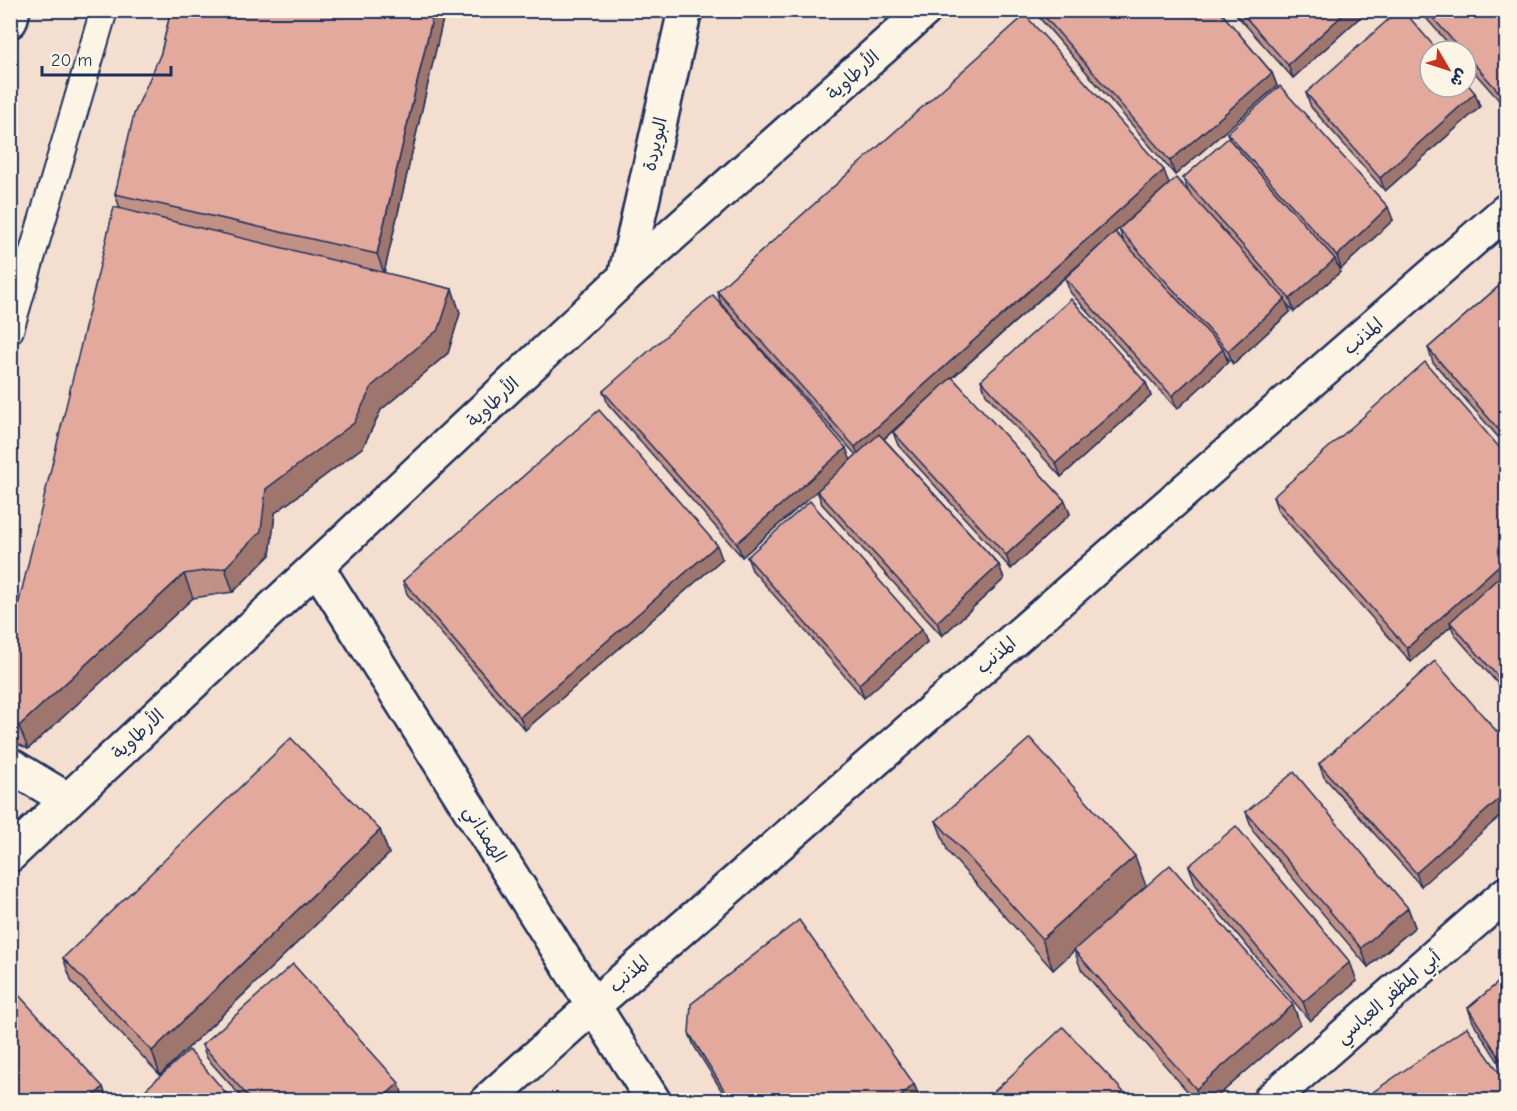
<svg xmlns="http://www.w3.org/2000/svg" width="1517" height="1111" viewBox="0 0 1517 1111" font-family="'Comic Neue','Playpen Sans Arabic',sans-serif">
	<rect width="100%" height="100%" fill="#f4decf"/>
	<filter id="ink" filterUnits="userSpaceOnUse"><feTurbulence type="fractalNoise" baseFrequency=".0167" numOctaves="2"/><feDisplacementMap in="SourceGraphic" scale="12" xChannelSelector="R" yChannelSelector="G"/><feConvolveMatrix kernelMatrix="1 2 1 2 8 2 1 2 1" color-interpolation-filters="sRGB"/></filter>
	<g filter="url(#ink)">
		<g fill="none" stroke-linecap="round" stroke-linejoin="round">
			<!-- pedestrian casing -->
			<g stroke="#1b2f5e" stroke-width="30">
				<path id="pedestrian" d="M10 330 104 10"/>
			</g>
			<!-- minor casing -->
			<g stroke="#1b2f5e" stroke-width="38">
				<g id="minor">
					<path d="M625 277 685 10"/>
					<path d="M317 567 653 1100"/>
					<path d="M10 765 68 800 10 855"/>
					<path d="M68 800 625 277 925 10"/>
					<path d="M488 1100 593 1006 1506 211"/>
					<path d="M1270 1100 1506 894"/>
				</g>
			</g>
			<!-- secondary casing -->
			<g stroke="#1b2f5e" stroke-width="38">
				<path id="secondary" d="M10 21 13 10"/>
			</g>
			<!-- pedestrian -->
			<use href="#pedestrian" stroke="#fcf5e5" stroke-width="26"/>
			<!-- minor -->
			<use href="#minor" stroke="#fcf5e5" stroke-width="33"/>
			<!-- secondary -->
			<use href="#secondary" stroke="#fcf5e5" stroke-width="33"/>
		</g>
		<!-- wall -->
		<g fill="#c29186" stroke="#1b2f5e" stroke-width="1.5" fill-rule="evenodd">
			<path d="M171 10H445L384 273 452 289 460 313 448 353 381 410 363 447 275 513 270 555 233 592 193 598 28 749 10 740V639L120 208 115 194 161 53Z"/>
			<path d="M766 10H789L788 15Z"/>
			<path d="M1036 10H1219L1272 73 1277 86 1175 175 1038 16Z"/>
			<path d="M1232 10H1368L1293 78Z"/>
			<path d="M1419 10H1506V108L1466 63V51H1455Z"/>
			<path d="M1306 93H1475L1480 107 1385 191 1311 107Z"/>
			<path d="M1227 133 1393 220 1341 269 1337 264 1340 272 1294 312 1286 303 1290 312 1233 364 1226 356 1228 362 1177 409 1070 292 1065 278 1096 250 952 378 1065 501 1070 514 1011 569 898 445 893 432 927 400 884 439 999 565 1004 579 942 636 822 504 817 491 742 557 608 404 603 391 721 304 717 291 1169 184 1188 191 1183 178 1229 139ZM1119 229 1124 242 1115 232ZM721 304 856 455 851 460Z"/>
			<path d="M1506 280V446L1433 362 1428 348Z"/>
			<path d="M981 380 1146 383 1151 396 1061 477 986 394Z"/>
			<path d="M1506 455V693L1455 635 1451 626 1411 662 1278 511 1273 497Z"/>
			<path d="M747 557 922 629 927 642 864 698 752 570Z"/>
			<path d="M722 559 525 730 407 594 403 581Z"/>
			<path d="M1435 661 1421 886 1324 777 1319 764Z"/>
			<path d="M1246 812 1408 908 1415 927 1368 967 1253 831Z"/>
			<path d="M936 821 1146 886 1293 1005 1300 1024 1212 1101H1196L1081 969 1074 950 1053 970 948 852Z"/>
			<path d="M380 830 389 854 160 1075 72 982 63 958Z"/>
			<path d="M1189 866 1357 981 1310 1021 1196 885Z"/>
			<path d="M1506 976V1074L1473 1022 1468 1008Z"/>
			<path d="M689 1033 914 1084 919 1097 915 1101H728L694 1046Z"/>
			<path d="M202 1045 403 1096 399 1101H245L207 1058Z"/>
		</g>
		<!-- shaded-wall -->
		<g fill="#9e766d" stroke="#1b2f5e" stroke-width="1.5">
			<path d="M434 10H445L384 273 377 254Z"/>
			<path d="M1348 10H1368L1293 78 1288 65Z"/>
			<path d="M1272 73 1277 86 1175 175 1170 161Z"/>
			<path d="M1475 93 1480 107 1385 191 1380 178Z"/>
			<path d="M1164 170 1169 184 860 460 855 447Z"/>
			<path d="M1388 207 1393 220 1341 269 1337 256Z"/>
			<path d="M1335 259 1340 272 1294 312 1290 299Z"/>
			<path d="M452 289 460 313 448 353 381 410 363 447 275 513 270 555 233 592 225 568 266 489Z"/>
			<path d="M1285 299 1290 312 1233 364 1228 351Z"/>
			<path d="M1223 349 1228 362 1177 409 1172 396Z"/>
			<path d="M1146 383 1151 396 1061 477 1056 463Z"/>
			<path d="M846 448 851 461 742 557 737 543Z"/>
			<path d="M1065 501 1070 514 1011 569 1006 555Z"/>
			<path d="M717 545 722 559 525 730 520 717Z"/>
			<path d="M1506 559V577L1450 622 1451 626 1411 662 1407 648Z"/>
			<path d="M999 565 1004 579 942 636 937 622Z"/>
			<path d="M184 574 193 598 28 749 19 726Z"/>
			<path d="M922 629 927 642 864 698 859 684Z"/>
			<path d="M1506 793V811L1421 886 1416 873Z"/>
			<path d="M380 830 389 854 160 1075 152 1051Z"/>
			<path d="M1135 856 1146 886 1053 970 1042 939Z"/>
			<path d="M1408 908 1415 927 1368 967 1361 948Z"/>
			<path d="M1350 962 1357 981 1310 1021 1303 1002Z"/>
			<path d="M1293 1005 1300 1024 1212 1101H1200L1196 1089Z"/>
			<path d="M399 1083 403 1096 399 1101H379Z"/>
			<path d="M914 1084 919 1097 915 1101H896Z"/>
			<path d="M103 1087 108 1101H89Z"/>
		</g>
		<!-- building -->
		<g fill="#e2a99c" stroke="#1b2f5e" stroke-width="1.5">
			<path d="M171 10H434L377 254 115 194 134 114 161 53Z"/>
			<path d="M1039 10H1219L1272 73 1170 161Z"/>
			<path d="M1239 10H1348L1288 65Z"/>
			<path d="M1399 10H1403L1438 51H1430V87H1466V82L1475 93 1380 178 1306 93Z"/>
			<path d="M1426 10H1506V100L1466 55V51H1462Z"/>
			<path d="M1025 15 1164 170 855 447 717 291Z"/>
			<path d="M1280 86 1388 207 1337 256 1227 133Z"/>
			<path d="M1228 138 1335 259 1290 299 1183 178Z"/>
			<path d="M1176 178 1285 299 1228 351 1119 229Z"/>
			<path d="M114 207 452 289 439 329 372 386 354 423 266 489 261 531 225 568 184 574 19 726 10 721V639Z"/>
			<path d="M1115 232 1223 349 1172 396 1065 278Z"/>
			<path d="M1506 280V438L1428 348Z"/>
			<path d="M713 295 846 448 737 543 603 391Z"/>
			<path d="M1071 299 1146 383 1056 463 981 380Z"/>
			<path d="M1425 362 1506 455V559L1407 648 1273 497Z"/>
			<path d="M952 377 1065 501 1006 555 893 432Z"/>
			<path d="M599 410 717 545 520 717 403 581Z"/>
			<path d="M879 434 999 565 937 622 817 491Z"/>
			<path d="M810 501 922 629 859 684 747 557Z"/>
			<path d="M1506 571V686L1450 622Z"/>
			<path d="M1435 661 1506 742V793L1416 873 1319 764Z"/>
			<path d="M291 738 380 830 152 1051 63 958Z"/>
			<path d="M1030 738 1135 856 1042 939 936 821Z"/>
			<path d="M1294 772 1408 908 1361 948 1246 812Z"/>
			<path d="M1236 826 1350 962 1303 1002 1189 866Z"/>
			<path d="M1170 865 1293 1005 1196 1089 1074 950Z"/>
			<path d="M799 920 914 1084 896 1101H731L689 1033 691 1004Z"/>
			<path d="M293 964 399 1083 379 1101H252L202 1045Z"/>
			<path d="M1506 976V1068L1468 1008Z"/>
			<path d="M16 992 103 1087 89 1101H10V997Z"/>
			<path d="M1063 1027 1132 1101H985V1100Z"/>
			<path d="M1467 1027 1506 1082V1101H1360Z"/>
			<path d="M189 1050 233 1101H133Z"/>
		</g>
	</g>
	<g text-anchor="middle" stroke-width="5" stroke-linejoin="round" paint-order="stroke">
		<!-- street labels -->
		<g font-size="18" fill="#1b2f5e" stroke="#fcf5e5">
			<text transform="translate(853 75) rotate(-42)" y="6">الأرطاوية</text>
			<text transform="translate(655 144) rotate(-77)" y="6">البويردة</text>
			<text transform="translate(1363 336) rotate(-41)" y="6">المذنب</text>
			<text transform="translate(493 402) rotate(-43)" y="6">الأرطاوية</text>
			<text transform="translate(996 655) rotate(-41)" y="6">المذنب</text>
			<text transform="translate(138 734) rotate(-43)" y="6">الأرطاوية</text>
			<text transform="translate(485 834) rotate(58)" y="6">الهمذاني</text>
			<text transform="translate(629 974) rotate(-41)" y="6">المذنب</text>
			<text transform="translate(1388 997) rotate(-41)" y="6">أبي المظفر العباسي</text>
		</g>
	</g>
	<!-- margin -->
	<rect width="1517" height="1111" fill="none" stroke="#fcf5e5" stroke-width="36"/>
	<rect x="18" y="18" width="1481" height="1075" fill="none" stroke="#1b2f5e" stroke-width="2" filter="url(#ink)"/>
	<!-- north arrow -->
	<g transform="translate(1448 69) rotate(129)"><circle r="28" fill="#fcf5e5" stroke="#a2a6af" stroke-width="1.5"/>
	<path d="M0-4.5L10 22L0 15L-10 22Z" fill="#c8321e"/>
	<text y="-9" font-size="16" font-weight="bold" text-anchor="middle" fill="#1b2f5e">ش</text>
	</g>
	<!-- scale -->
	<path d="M42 66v9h129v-9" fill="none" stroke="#1b2f5e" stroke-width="3"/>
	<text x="51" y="66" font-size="18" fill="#1b2f5e" stroke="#fcf5e5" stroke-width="4.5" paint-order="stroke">20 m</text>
</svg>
